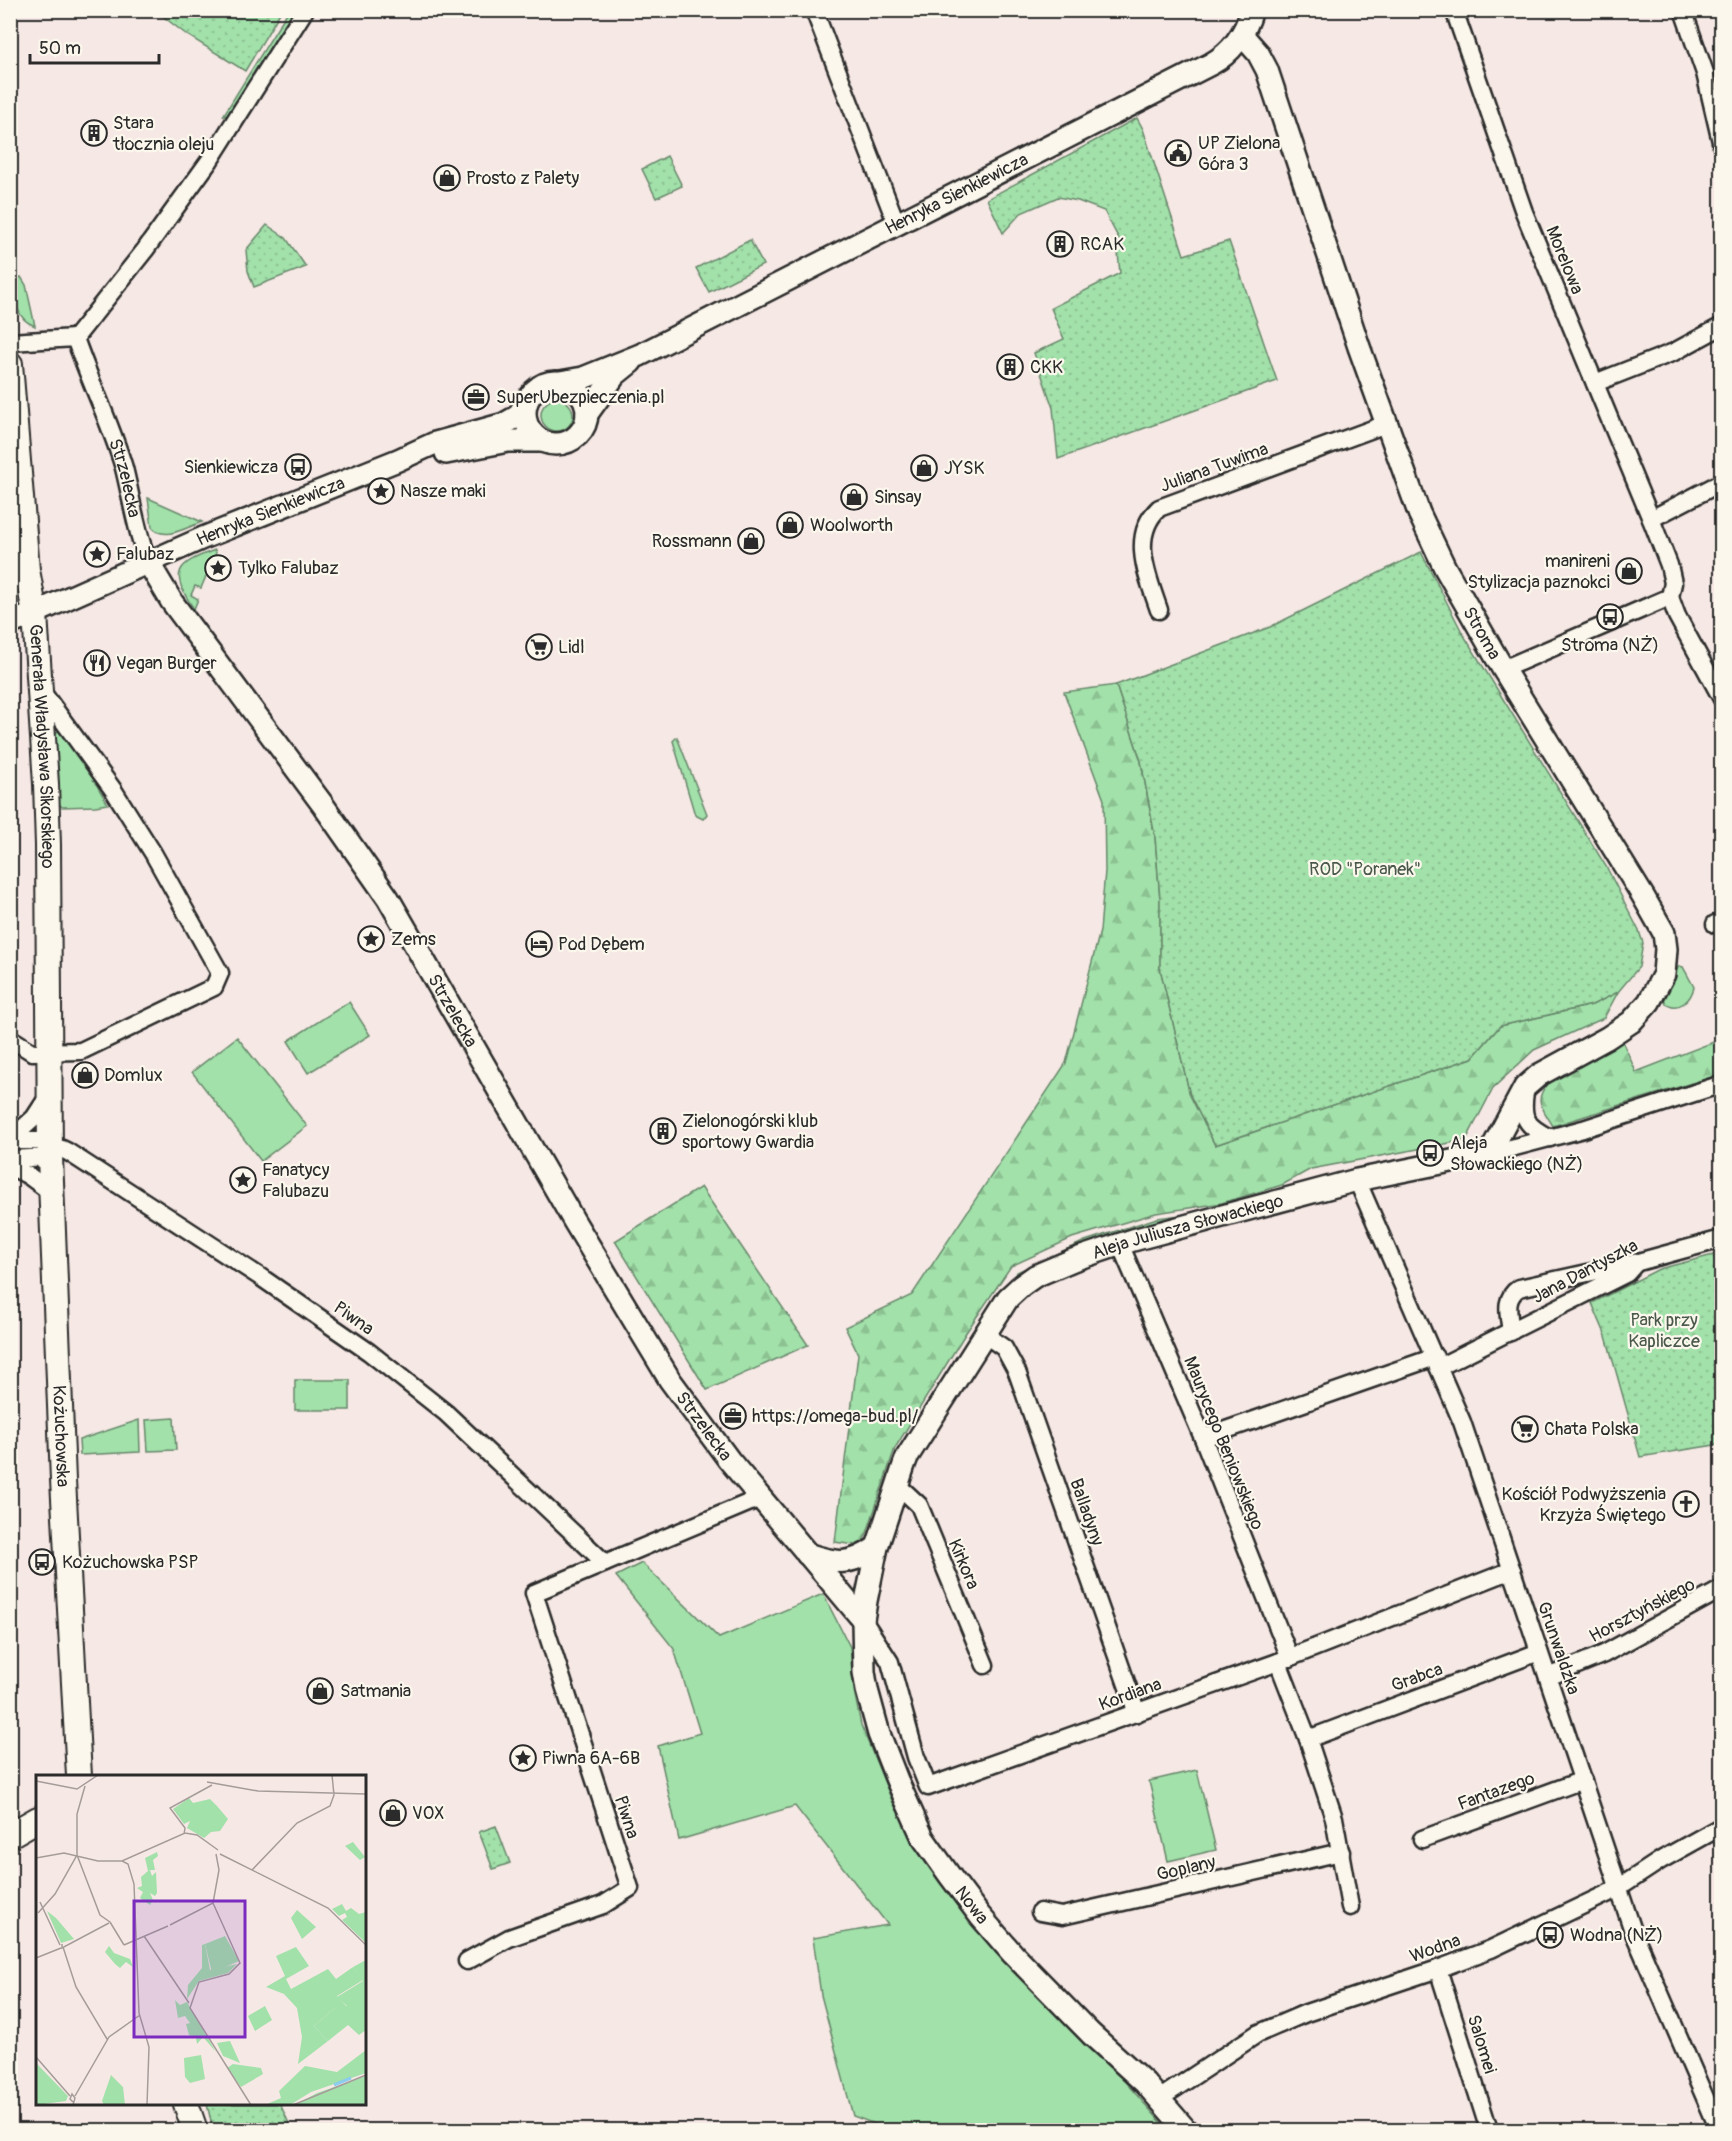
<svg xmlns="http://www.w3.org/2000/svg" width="1732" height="2141" viewBox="0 0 1732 2141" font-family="Pangolin,sans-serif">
	<defs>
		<pattern id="forest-firs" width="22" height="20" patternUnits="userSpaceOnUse" patternTransform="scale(1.5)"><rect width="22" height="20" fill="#a2e1aa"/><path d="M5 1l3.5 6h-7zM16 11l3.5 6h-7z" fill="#8cc192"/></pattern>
		<pattern id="park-dots" width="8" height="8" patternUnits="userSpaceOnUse" patternTransform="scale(1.5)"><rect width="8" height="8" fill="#a2e1aa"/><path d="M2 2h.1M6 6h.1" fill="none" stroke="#8cc192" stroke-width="1.8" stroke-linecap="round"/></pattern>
	</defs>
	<rect width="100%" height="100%" fill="#f6e8e4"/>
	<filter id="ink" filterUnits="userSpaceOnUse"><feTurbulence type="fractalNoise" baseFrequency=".0167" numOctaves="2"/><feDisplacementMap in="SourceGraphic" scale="12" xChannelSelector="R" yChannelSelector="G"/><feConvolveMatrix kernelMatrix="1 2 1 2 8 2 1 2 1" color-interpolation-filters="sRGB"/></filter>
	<g filter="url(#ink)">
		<!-- grass -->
		<g fill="#a2e1aa" stroke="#66866a" stroke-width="1.5">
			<path d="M288 11H297L230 116H223Z"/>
			<path d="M21 277 26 285 35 326C13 318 16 298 16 279Z"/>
			<circle cx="557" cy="415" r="16"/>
			<path d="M148 498 202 522C187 527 164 542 152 527Z"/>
			<path d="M215 550 216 553 201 588 195 586 191 595 198 599 194 609C169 572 176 564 215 550Z"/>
			<path d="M60 730 85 765 108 804 95 806 62 807 59 804 55 733Z"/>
			<path d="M677 737 707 814 703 819 695 815 673 741Z"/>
			<path d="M1679 966 1683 967 1694 987C1691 1000 1680 1011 1666 1004L1663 996Z"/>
			<path d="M349 1002 370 1035 308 1073 288 1041Z"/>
			<path d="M237 1037 307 1126 261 1161 192 1072Z"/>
			<path d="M1205 1212 1015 1277 1017 1272 1085 1241 1157 1218Z"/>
			<rect x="295" y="1380" width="55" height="30"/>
			<path d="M174 1418 176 1450 148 1451 146 1420Z"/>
			<path d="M139 1420 140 1452 80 1455 79 1440Z"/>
			<path d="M642 1563 719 1638 823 1594 850 1647 854 1691 861 1725 893 1803 916 1845 965 1915 995 1952 1118 2074 1168 2130H891L853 2116 821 1995 813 1938 888 1925 795 1806 679 1840 658 1746 700 1733 674 1649 616 1576Z"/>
			<path d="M1197 1770 1216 1850 1168 1861 1149 1781Z"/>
		</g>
		<!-- forest -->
		<g fill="url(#forest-firs)" stroke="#66866a" stroke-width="1.5">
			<path d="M1116 685 1141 761 1155 837 1160 899V968L1190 1095 1215 1145 1472 1058 1500 1026 1592 1005 1618 992 1604 1018 1534 1050 1494 1087 1466 1140 1311 1169 1282 1185 1222 1203 1156 1213 1072 1238 1011 1266 965 1334 895 1448 867 1533 861 1546 835 1542 858 1354 845 1327 912 1295 1066 1063 1100 931 1105 871 1104 800 1064 692Z"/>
			<path d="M1721 1039V1074L1553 1126C1542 1107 1532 1100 1550 1081L1622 1040 1636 1072Z"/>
			<path d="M701 1187 808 1345 707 1390 615 1241Z"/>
		</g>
		<!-- park -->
		<g fill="url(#park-dots)" stroke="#66866a" stroke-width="1.5">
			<path d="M156 11H281L245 71 187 35Z"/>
			<path d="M1137 118 1143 129 1184 255 1229 241 1277 381 1058 459 1053 408 1034 353 1064 339 1051 308 1120 273 1118 253 1119 239 1104 211 1078 201 1058 197 1021 213 1003 233 987 199Z"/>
			<path d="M667 156 682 186 656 198 642 169Z"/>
			<path d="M267 225 286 238 306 267 254 287 248 271 246 250Z"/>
			<path d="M750 240 763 265 709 292 696 268Z"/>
			<path d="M1421 552 1463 634 1607 868 1639 931 1643 943 1639 967 1618 992 1592 1005 1500 1026 1472 1058 1215 1145 1190 1095 1160 968V899L1155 837 1141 761 1116 685 1270 627Z"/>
			<path d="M1721 1253V1444L1640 1457 1606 1336 1592 1303 1659 1269Z"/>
			<path d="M496 1826 510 1863 493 1869 479 1832Z"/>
			<path d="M207 2104H280L292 2130H213Z"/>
		</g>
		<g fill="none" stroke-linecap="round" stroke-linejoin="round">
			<!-- minor casing -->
			<g stroke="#2b2b2b" stroke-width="21">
				<g id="minor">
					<path d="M814 10 897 225"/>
					<path d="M1454 10 1524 212 1651 519"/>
					<path d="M1683 10 1705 73 1722 146"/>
					<path d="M75 338 145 250 210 160 305 10"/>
					<path id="s1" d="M10 342 75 338C90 382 111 424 124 468 132 500 136 531 148 562"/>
					<path d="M1595 383 1674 352 1722 326"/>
					<path d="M1670 597 1677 616 1722 699"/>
					<path d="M1159 610C1148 577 1129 536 1159 508L1386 424"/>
					<path d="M1503 669 1670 597 1673 583 1669 565 1651 519 1722 482"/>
					<path d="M1715 924 1722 922"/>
					<path d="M10 1038 32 1052 81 1051 214 987 220 973 153 853 114 791 40 689"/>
					<path d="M1525 1092C1521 1119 1526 1126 1550 1138"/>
					<path d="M10 1140 34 1118 49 1095"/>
					<path d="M10 1141H50"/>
					<path d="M50 1148 62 1149 68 1152 262 1278 369 1352 446 1413 605 1563"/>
					<path d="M1496 1152 1583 1129 1722 1084"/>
					<path d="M10 1159 50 1157"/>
					<path d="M10 1166 29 1176 52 1193"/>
					<path d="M1357 1180 1462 1422 1633 1931 1719 2130"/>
					<path d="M1120 1244 1203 1438 1290 1658"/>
					<path d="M1511 1332C1509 1314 1503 1299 1519 1288L1638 1262 1722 1239"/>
					<path d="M984 1334 1004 1348 1017 1372 1137 1713"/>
					<path d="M1439 1367 1627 1273 1635 1264"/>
					<path d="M1203 1438 1435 1357"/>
					<path d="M896 1488 905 1492 919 1505 985 1665"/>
					<path d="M863 1620 890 1662 916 1757 928 1787 1278 1662 1512 1570"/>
					<path d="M1278 1662 1308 1739 1334 1818 1350 1907"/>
					<path d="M1548 1677 1604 1654 1722 1589"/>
					<path d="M1308 1739 1539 1652"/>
					<path d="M1422 1839 1583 1780"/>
					<path d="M1040 1912 1062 1916 1341 1852"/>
					<path d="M467 1961 509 1938 603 1905 630 1888 534 1593 760 1498"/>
					<path d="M1438 1969 1489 2130"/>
					<path d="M1159 2099 1257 2034 1306 2013 1438 1969 1491 1949 1617 1889 1661 1860 1722 1826"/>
				</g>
			</g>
			<!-- tertiary casing -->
			<g stroke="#2b2b2b" stroke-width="26">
				<g id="tertiary">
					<path id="s2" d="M560 382 583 378 640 355 1211 64C1233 52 1245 34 1252 10"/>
					<circle cx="556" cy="413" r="31"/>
					<path d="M587 414 615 375 631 362"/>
					<path d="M446 453 508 441H541"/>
					<path id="s3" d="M148 562 172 602 323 805 388 898 574 1221 670 1380 729 1460 863 1620"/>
					<path id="s4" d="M10 624 203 538 398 460 435 443 504 424 518 416 527 401"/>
					<path d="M807 1554C837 1564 850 1566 877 1547"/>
					<path id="s5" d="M1186 2130 1145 2083 1091 2034 1013 1954 980 1916 950 1876 923 1838 897 1780 879 1734 867 1690 864 1672 863 1620 866 1601 877 1547 904 1465 907 1457 1008 1298 1021 1286 1035 1276 1073 1260 1133 1240 1357 1180 1496 1152 1494 1145 1525 1087 1539 1075 1607 1038 1631 1022 1649 1002 1664 974 1666 949 1664 933 1643 896 1503 669 1445 568 1419 513 1359 347 1267 70 1258 53 1242 35"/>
				</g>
			</g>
			<!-- secondary casing -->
			<g stroke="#2b2b2b" stroke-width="28">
				<g id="secondary">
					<path id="s6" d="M10 364 27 570 35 614 46 784 48 845 50 1157 63 1480 79 1776"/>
					<path d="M10 1835 38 1819"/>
					<path d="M186 2104 195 2130"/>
				</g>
			</g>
			<!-- minor -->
			<use href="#minor" stroke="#fbf7ec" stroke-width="16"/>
			<!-- tertiary -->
			<use href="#tertiary" stroke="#fbf7ec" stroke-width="21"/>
			<!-- secondary -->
			<use href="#secondary" stroke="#fbf7ec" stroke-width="24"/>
		</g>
	</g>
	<!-- icons -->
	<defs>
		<g id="building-ring" transform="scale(1.35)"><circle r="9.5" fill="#fbf7ec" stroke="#2b2b2b" stroke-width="1.5"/><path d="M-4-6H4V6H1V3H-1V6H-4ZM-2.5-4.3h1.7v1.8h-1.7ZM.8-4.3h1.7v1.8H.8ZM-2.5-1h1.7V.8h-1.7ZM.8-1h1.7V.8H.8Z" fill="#2b2b2b"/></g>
		<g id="civic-ring" transform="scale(1.35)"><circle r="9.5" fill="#fbf7ec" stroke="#2b2b2b" stroke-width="1.5"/><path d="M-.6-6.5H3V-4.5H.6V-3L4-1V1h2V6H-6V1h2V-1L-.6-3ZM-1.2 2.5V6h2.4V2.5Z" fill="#2b2b2b"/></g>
		<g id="shop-ring" transform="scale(1.35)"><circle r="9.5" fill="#fbf7ec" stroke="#2b2b2b" stroke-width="1.5"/><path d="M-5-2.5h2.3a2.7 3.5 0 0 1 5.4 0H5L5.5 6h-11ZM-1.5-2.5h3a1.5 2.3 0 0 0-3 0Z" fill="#2b2b2b"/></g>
		<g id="office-ring" transform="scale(1.35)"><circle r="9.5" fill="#fbf7ec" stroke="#2b2b2b" stroke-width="1.5"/><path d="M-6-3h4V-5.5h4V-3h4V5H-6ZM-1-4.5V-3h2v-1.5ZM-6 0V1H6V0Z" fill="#2b2b2b"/></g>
		<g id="bus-ring" transform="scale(1.35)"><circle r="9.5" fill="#fbf7ec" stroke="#2b2b2b" stroke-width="1.5"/><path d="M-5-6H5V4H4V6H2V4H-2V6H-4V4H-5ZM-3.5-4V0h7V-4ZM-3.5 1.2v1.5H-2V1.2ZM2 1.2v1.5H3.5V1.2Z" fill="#2b2b2b"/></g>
		<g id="sight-ring" transform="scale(1.35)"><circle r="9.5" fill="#fbf7ec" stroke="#2b2b2b" stroke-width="1.5"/><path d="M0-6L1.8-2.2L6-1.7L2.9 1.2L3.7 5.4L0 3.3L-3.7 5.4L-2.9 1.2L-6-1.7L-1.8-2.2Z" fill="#2b2b2b"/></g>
		<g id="supermarket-ring" transform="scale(1.35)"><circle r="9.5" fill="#fbf7ec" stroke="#2b2b2b" stroke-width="1.5"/><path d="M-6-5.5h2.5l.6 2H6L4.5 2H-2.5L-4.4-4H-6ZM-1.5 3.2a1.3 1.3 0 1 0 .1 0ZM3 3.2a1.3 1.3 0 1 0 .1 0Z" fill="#2b2b2b"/></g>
		<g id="restaurant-ring" transform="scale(1.35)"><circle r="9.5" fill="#fbf7ec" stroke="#2b2b2b" stroke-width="1.5"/><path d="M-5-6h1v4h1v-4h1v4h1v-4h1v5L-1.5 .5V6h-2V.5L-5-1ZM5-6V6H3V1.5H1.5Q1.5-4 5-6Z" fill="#2b2b2b"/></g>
		<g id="hotel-ring" transform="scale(1.35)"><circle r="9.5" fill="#fbf7ec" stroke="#2b2b2b" stroke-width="1.5"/><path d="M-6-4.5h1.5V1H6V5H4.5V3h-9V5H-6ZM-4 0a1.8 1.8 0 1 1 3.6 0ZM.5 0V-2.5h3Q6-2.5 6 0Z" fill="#2b2b2b"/></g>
		<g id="church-ring" transform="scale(1.35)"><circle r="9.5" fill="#fbf7ec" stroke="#2b2b2b" stroke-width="1.5"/><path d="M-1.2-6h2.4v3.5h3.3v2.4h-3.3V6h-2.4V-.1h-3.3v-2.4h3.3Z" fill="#2b2b2b"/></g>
	</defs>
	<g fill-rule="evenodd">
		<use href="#building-ring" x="94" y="133"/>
		<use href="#civic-ring" x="1178" y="153"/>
		<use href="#shop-ring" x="447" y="178"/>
		<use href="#building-ring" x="1060" y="244"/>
		<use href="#building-ring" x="1010" y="367"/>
		<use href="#office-ring" x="476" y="397"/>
		<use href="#bus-ring" x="298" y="467"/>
		<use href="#shop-ring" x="924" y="468"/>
		<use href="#sight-ring" x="381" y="491"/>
		<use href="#shop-ring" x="854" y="497"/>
		<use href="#shop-ring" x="790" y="525"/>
		<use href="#shop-ring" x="751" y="541"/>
		<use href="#sight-ring" x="97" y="554"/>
		<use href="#sight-ring" x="218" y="568"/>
		<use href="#shop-ring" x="1629" y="571"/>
		<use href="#bus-ring" x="1610" y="617"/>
		<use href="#supermarket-ring" x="539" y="647"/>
		<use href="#restaurant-ring" x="97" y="663"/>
		<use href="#sight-ring" x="371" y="939"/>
		<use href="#hotel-ring" x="539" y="944"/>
		<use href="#shop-ring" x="85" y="1075"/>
		<use href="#building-ring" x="663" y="1131"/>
		<use href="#bus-ring" x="1430" y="1153"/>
		<use href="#sight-ring" x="243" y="1180"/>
		<use href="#office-ring" x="733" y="1416"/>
		<use href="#supermarket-ring" x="1525" y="1429"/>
		<use href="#church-ring" x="1686" y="1504"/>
		<use href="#bus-ring" x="42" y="1562"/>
		<use href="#shop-ring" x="320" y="1691"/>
		<use href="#sight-ring" x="523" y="1758"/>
		<use href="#shop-ring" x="393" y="1813"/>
		<use href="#bus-ring" x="1550" y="1935"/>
	</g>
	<g text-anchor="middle" stroke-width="4.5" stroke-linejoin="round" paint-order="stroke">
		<!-- poi labels -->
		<g font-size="18" fill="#2b2b2b" stroke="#fbf7ec" text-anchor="start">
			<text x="113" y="129">Stara<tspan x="113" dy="21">tłocznia oleju</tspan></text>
			<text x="1198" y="149">UP Zielona<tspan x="1198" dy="21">Góra 3</tspan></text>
			<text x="466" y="184">Prosto z Palety</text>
			<text x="1080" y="250">RCAK</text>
			<text x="1030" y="373">CKK</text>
			<text x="496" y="403">SuperUbezpieczenia.pl</text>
			<text x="278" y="473" text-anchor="end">Sienkiewicza</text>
			<text x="944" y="474">JYSK</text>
			<text x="400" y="497">Nasze maki</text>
			<text x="874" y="503">Sinsay</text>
			<text x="810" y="531">Woolworth</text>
			<text x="732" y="547" text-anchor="end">Rossmann</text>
			<text x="116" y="560">Falubaz</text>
			<text x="1610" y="567" text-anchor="end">manireni<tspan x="1610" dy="21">Stylizacja paznokci</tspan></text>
			<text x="238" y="574">Tylko Falubaz</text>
			<text x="1610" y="651" text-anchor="middle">Stroma (NŻ)</text>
			<text x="558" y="653">Lidl</text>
			<text x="116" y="669">Vegan Burger</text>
			<text x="391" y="945">Zems</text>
			<text x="558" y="950">Pod Dębem</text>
			<text x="104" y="1081">Domlux</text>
			<text x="682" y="1127">Zielonogórski klub<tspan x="682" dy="21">sportowy Gwardia</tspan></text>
			<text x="1450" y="1149">Aleja<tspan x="1450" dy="21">Słowackiego (NŻ)</tspan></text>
			<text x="262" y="1176">Fanatycy<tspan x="262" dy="21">Falubazu</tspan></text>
			<text x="752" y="1422">https://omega-bud.pl/</text>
			<text x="1544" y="1435">Chata Polska</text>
			<text x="1666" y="1500" text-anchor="end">Kościół Podwyższenia<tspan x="1666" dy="21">Krzyża Świętego</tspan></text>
			<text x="62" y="1568">Kożuchowska PSP</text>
			<text x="340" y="1697">Satmania</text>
			<text x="542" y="1764">Piwna 6A-6B</text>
			<text x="412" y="1819">VOX</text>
			<text x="1570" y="1941">Wodna (NŻ)</text>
		</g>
		<!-- street labels -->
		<g font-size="18" fill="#2b2b2b" stroke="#fbf7ec">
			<text dy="6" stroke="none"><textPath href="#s2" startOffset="440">Henryka Sienkiewicza</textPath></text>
			<text transform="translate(1565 260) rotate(68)" y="6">Morelowa</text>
			<text transform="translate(1214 467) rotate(-20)" y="6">Juliana Tuwima</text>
			<text dy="6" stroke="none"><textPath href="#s1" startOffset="214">Strzelecka</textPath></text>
			<text dy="6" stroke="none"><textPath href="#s4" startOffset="284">Henryka Sienkiewicza</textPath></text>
			<text transform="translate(1482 633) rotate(60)" y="6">Stroma</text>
			<text dy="6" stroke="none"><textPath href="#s6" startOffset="384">Generała Władysława Sikorskiego</textPath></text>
			<text dy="6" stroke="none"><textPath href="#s3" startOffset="543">Strzelecka</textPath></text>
			<text dy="6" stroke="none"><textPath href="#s5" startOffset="1176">Aleja Juliusza Słowackiego</textPath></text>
			<text transform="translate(1585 1271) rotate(-28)" y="6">Jana Dantyszka</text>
			<text transform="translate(354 1318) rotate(35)" y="6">Piwna</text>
			<text dy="6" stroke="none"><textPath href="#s3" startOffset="1029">Strzelecka</textPath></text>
			<text dy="6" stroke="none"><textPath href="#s6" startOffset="1074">Kożuchowska</textPath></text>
			<text transform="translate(1224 1443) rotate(68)" y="6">Maurycego Beniowskiego</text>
			<text transform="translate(1087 1512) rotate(71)" y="6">Balladyny</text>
			<text transform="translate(964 1564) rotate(67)" y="6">Kirkora</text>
			<text transform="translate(1642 1610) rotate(-28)" y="6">Horsztyńskiego</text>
			<text transform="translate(1559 1648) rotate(71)" y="6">Grunwaldzka</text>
			<text transform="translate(1417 1677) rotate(-20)" y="6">Grabca</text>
			<text transform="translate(1130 1694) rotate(-20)" y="6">Kordiana</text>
			<text transform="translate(1496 1791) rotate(-20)" y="6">Fantazego</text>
			<text transform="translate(627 1817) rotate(72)" y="6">Piwna</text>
			<text transform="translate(1186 1868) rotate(-13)" y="6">Goplany</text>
			<text transform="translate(972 1905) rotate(52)" y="6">Nowa</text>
			<text transform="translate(1435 1948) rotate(-20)" y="6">Wodna</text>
			<text transform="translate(1482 2044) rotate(73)" y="6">Salomei</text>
		</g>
		<!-- park labels -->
		<g font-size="18" fill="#49584b" stroke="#fbf7ec">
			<text x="1365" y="875">ROD "Poranek"</text>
			<text x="1664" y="1326">Park przy<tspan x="1664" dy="21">Kapliczce</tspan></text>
		</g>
	</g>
	<!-- overview -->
	<g transform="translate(36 1775)">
		<rect width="330" height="330" fill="#f6e8e4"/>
		<path d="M139 225 144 230 151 227 180 277 167 262 161 269 160 263 153 260 150 249 154 248 149 241 142 243Z" fill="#a2e1aa"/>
		<path d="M306 129 310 136 315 133 323 139 330 137V168L306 145 311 142 309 138 303 141 296 134ZM169 169 174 195 201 189 192 198 163 206 151 224 152 210 166 193V170ZM73 171 78 178 94 184 97 192 90 187 84 193 79 189 69 177ZM330 185V255L323 260 312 250 292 266 278 251 299 233 311 231 301 222 327 206 317 192ZM330 275V298L275 317 254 330H229L245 323 243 316 269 291 301 297ZM75 300 87 312 89 330H68L66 326ZM330 301V330H259L281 318Z" fill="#a2e1aa"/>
		<path d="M153 23 157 28 174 24 181 31 192 44 184 56 175 57 168 63 151 53 154 46 148 49 137 34ZM317 67 329 82 324 85 309 71ZM121 77 122 81 117 85 119 95H114L116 101 120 97 121 118 119 121 114 118 117 125 114 130 104 123 107 117 101 113 106 111 105 102 112 96 109 83ZM261 135 280 152 266 164 255 143ZM11 136 20 143 38 164 25 168ZM189 161 203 186 176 198 169 169ZM260 172 273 191 250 204 255 214 292 194 300 204 317 192 327 205 301 221 311 232 304 238 299 233 278 251 292 266 262 289 266 262 261 233 248 219 230 212 249 201 240 181ZM229 231 236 245 219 256 212 241ZM194 266 204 288 187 281 181 268ZM165 280 169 304 154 308 149 302 148 283ZM0 288 32 321 30 326 0 330ZM197 289 225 293 227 299 205 312 191 293Z" fill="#a2e1aa"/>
		<path fill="none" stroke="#8ccced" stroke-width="3" d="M298 310 315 303"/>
		<path fill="none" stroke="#a59c9a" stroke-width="1.5" d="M0 6 41 14 62 0M171 7 222 16 330 19M148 59 149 53 134 33 176 10M184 79 292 133 330 170M41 80 64 140 74 147M0 83 28 78 62 86H86L149 58 161 60 182 75M86 86 92 89 98 109 103 238 113 272 111 330M216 95 261 48 294 31 298 20 296 0M4 127 24 170M177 128 204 188 193 199 163 207 154 233 215 330M2 138 19 119 41 80V39L49 11M74 147 88 170M134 150 177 128 183 95 180 79M108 161 153 228M26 169V173L73 148M88 170 132 151M27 172 40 212 71 264M0 183 25 173M0 282 34 321M39 321 73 262 104 240M37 330 39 323 36 319 34 324 37 327M257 330 330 300"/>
		<path fill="#7b2cbf" fill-opacity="0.15" stroke="#7b2cbf" stroke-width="3" d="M98 126H209V262H98Z"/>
		<rect width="330" height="330" fill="none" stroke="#2b2b2b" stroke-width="3"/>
	</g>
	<!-- margin -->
	<rect width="1732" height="2141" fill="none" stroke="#fbf7ec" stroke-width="36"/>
	<rect x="18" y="18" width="1696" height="2105" fill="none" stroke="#2b2b2b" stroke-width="2" filter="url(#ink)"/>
	<!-- scale -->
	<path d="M30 54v9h129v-9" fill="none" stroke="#2b2b2b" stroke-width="3"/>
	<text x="39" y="54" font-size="18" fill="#2b2b2b" stroke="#fbf7ec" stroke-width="4.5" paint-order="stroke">50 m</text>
</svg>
